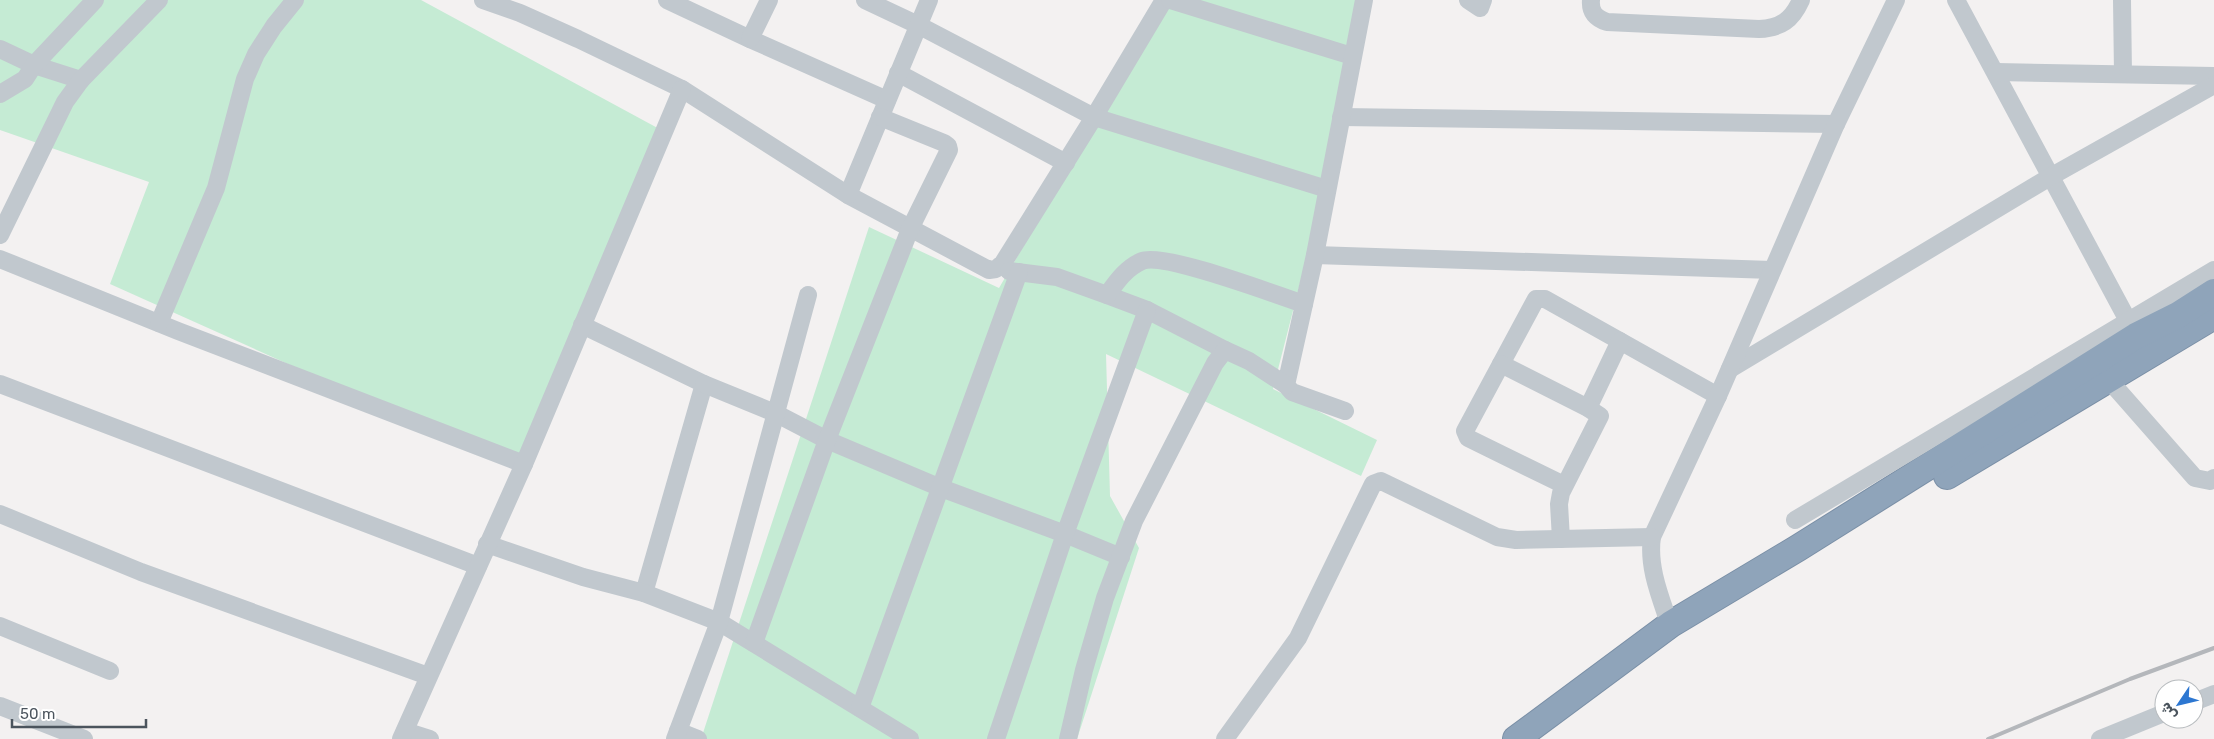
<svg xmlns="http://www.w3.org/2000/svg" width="2214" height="739" viewBox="0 0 2214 739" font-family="Rubik,Vazirmatn,sans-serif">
	<rect width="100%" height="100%" fill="#f3f1f1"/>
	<!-- green -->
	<g fill="#c5ebd4">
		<path d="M0 0H421L665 132 515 466 110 284 149 182 0 130Z"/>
		<path d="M1167 0H1357L1308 252 1273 389 1377 440 1361 476 1106 354 1110 496 1139 548 1077 739H701L869 227 999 288Z"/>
	</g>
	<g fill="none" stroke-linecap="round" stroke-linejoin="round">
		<!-- highway casing -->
		<g stroke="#7a8fa6" stroke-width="28">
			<g id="highway">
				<path d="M1947 476 2214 316"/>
				<path d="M1516 739 1671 624 1798 548 2136 336 2178 315 2214 292"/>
			</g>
		</g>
		<!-- minor -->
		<g stroke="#c1c8ce" stroke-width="18">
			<path d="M483 0 520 13 578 39 682 89 848 195 989 270 996 269 1003 263 1094 117 1164 0"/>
			<path d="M667 0 750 39 887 100"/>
			<path d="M865 0 920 26 1094 117 1327 189"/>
			<path d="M1170 0 1352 56"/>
			<path d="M1468 0 1480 8 1483 0"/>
			<path d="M1591 0C1590 12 1595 18 1607 22L1759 29C1781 28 1792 20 1801 0"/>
			<path d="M1956 0 2133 330"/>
			<path d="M2122 0 2123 74"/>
			<path d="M750 39 769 0"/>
			<path d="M0 49 34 65 81 80"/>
			<path d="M1996 72 2214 76"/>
			<path d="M898 73 1066 163"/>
			<path d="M0 94 25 79 34 65 95 0"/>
			<path d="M1341 117 1836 124"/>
			<path d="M848 195 929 0"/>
			<path d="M0 235 65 102 81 80 159 0"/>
			<path d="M1315 255 1772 270"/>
			<path d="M0 259 178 331 524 464"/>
			<path d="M1009 271 1057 277 1107 295 1147 310 1225 350"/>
			<path d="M1107 295C1117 281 1126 268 1142 261 1164 252 1276 295 1304 304"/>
			<path d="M159 323 216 188 245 79 256 54 274 26 295 0"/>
			<path d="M582 325 704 384 644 593"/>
			<path d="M1501 364 1536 299H1545L1718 396"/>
			<path d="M1730 369 2050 177 2214 85"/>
			<path d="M2108 379 2195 478 2210 481 2214 478"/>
			<path d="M0 384 478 566"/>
			<path d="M704 384 775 413 827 440 941 488 1065 534 1121 557"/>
			<path d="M1588 408 1620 341"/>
			<path d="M1345 411 1292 392 1286 385 1315 255 1364 0"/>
			<path d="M0 514 141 572 428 676"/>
			<path d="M1795 520 2214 270"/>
			<path d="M1561 539 1559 504 1561 493 1600 416 1588 408 1501 364 1465 431 1468 438 1564 485"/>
			<path d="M487 544 583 577 644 593 719 622 910 739"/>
			<path d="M1671 624 1667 617C1658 591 1648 564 1652 537L1718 396 1836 124 1896 0"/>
			<path d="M0 626 110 671"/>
			<path d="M754 643 827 440 910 229 949 150 948 146 944 143 880 117"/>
			<path d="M2194 702 2214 694"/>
			<path d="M0 706 84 739"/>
			<path d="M860 708 1019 272"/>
			<path d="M405 731 430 739"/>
			<path d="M678 731 698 739"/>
			<path d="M401 739 524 464 682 89"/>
			<path d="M675 739 719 622 808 295"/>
			<path d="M996 739 1065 534 1147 310"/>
			<path d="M1068 739 1084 670 1105 598 1134 521 1215 363 1225 350 1249 361 1286 385"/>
			<path d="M1225 739 1298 638 1373 484 1381 481 1497 537 1516 540 1652 537"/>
			<path d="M2100 739 2164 713"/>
		</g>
		<!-- highway -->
		<use href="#highway" stroke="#8fa4ba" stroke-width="26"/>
		<!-- rail -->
		<path stroke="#b4b7bb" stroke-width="4" d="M1988 739 2130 679 2214 648"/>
	</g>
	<!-- north arrow -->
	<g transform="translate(2179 704) rotate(235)"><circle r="24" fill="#ffffff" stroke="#b7bbbe"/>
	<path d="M0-4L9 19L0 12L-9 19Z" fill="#2d77d1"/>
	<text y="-8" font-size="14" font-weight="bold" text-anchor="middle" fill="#4b545d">ش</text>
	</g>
	<!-- scale -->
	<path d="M12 719v8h134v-8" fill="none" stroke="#4b545d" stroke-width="2.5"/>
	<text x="20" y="719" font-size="15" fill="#4b545d" stroke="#ffffff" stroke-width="4" paint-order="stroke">50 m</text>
</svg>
